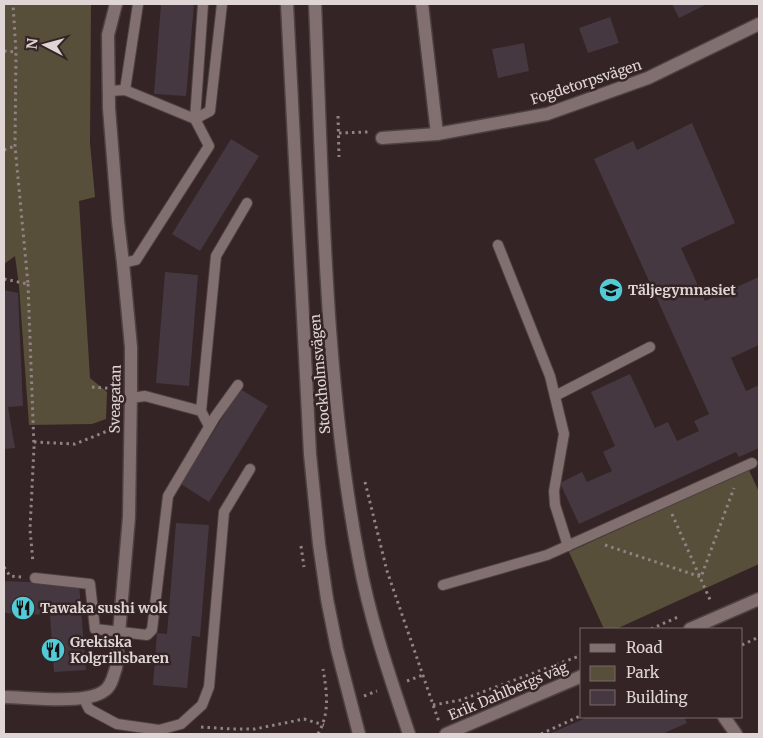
<svg xmlns="http://www.w3.org/2000/svg" width="763" height="738" viewBox="0 0 763 738" font-family="Merriweather,serif">
	<rect width="100%" height="100%" fill="#342425"/>
	<!-- green -->
	<g fill="#584f3a">
		<path d="M4 4H91L90 143 95 197 79 201 90 378 107 392 106 419 92 424 29 425 19 286 15 256 4 264Z"/>
		<path d="M749 470 759 492V564L616 629H604L569 552Z"/>
	</g>
	<!-- building -->
	<g fill="#463840">
		<path d="M161 4H194L186 96 154 94Z"/>
		<path d="M672 4H707L679 18Z"/>
		<path d="M610 17 619 43 588 53 579 28Z"/>
		<path d="M524 43 529 71 498 78 492 49Z"/>
		<path d="M692 123 735 223 681 248 705 301 759 277V345L731 358 746 391 759 385V448L739 457 736 452 579 524 560 483 582 472 587 482 612 471 603 452 615 446 591 392 630 374 655 428 668 422 677 441 699 431 694 421 709 414 594 159 633 141 637 150Z"/>
		<path d="M231 139 259 156 200 251 172 234Z"/>
		<path d="M165 272 198 275 189 386 156 383Z"/>
		<path d="M4 290 18 293 23 406 8 407 15 448 4 449Z"/>
		<path d="M240 389 268 406 209 502 181 484Z"/>
		<path d="M176 523 209 525 200 637 192 636 187 688 153 685 157 633 167 634Z"/>
		<path d="M4 581 79 584 86 670 54 672 50 615 4 613Z"/>
		<path d="M588 717H684L687 723 662 734H549Z"/>
	</g>
	<g fill="none" stroke-linecap="round" stroke-linejoin="round">
		<!-- service casing -->
		<g stroke="#4e4142" stroke-width="12">
			<g id="service">
				<path d="M125 90 138 4"/>
				<path d="M109 91 125 90 195 119 210 111 222 4"/>
				<path d="M498 245 550 376 564 434 554 491 555 505 568 546"/>
				<path d="M123 263 136 260 209 146 195 119 203 4"/>
				<path d="M555 396 650 347"/>
				<path d="M131 398 145 396 201 411 209 426"/>
				<path d="M201 411 216 256 247 203"/>
				<path d="M35 578 90 584 95 629 147 635 152 630 168 496 215 417 238 385"/>
				<path d="M443 585 547 555 752 463"/>
				<path d="M84 699 89 709 117 724 159 730 181 724 202 705 209 687 224 512 250 469"/>
			</g>
		</g>
		<!-- minor casing -->
		<g stroke="#4e4142" stroke-width="15">
			<g id="minor">
				<path d="M422 4 437 134"/>
				<path d="M382 138 437 134 547 114 648 78 759 24"/>
				<path d="M4 697C27 697 85 705 104 691 112 686 113 676 116 668L129 517 131 390V347L123 263 118 221 109 108 108 35 116 4"/>
				<path d="M724 717 736 734"/>
			</g>
		</g>
		<!-- tertiary casing -->
		<g stroke="#4e4142" stroke-width="15">
			<g id="tertiary">
				<path d="M690 629 759 599"/>
				<path d="M446 734 582 676"/>
			</g>
		</g>
		<!-- secondary casing -->
		<g stroke="#4e4142" stroke-width="15">
			<g id="secondary">
				<path d="M287 4 310 454 319 544 327 599 337 649 359 734"/>
				<path d="M315 4C323 189 324 377 359 560 370 620 390 677 409 734"/>
			</g>
		</g>
		<!-- path -->
		<g stroke="#908383" stroke-width="3" stroke-dasharray="2.5 4" stroke-linecap="butt">
			<path d="M4 51 16 52"/>
			<path d="M338 116 339 157"/>
			<path d="M339 133 368 132"/>
			<path d="M4 150 15 146"/>
			<path d="M4 279 28 284 15 146 16 52 13 4"/>
			<path d="M28 284 34 447 30 529 33 563"/>
			<path d="M92 387 117 389"/>
			<path d="M34 442 75 444 115 428"/>
			<path d="M365 482 387 571 439 722"/>
			<path d="M672 514 711 602"/>
			<path d="M605 545 701 577 734 488"/>
			<path d="M301 546 304 567"/>
			<path d="M4 567 10 576 21 577"/>
			<path d="M651 629 678 617"/>
			<path d="M742 645 759 637"/>
			<path d="M407 681 423 675"/>
			<path d="M364 696 377 691"/>
			<path d="M433 705 461 700 582 655"/>
			<path d="M201 727 232 729H255L304 719 324 725"/>
			<path d="M318 734C330 713 327 692 323 669"/>
			<path d="M541 734 582 715"/>
		</g>
		<!-- service -->
		<use href="#service" stroke="#827070" stroke-width="10"/>
		<!-- minor -->
		<use href="#minor" stroke="#827070" stroke-width="12"/>
		<!-- tertiary -->
		<use href="#tertiary" stroke="#827070" stroke-width="12"/>
		<!-- secondary -->
		<use href="#secondary" stroke="#827070" stroke-width="12"/>
	</g>
	<!-- icons -->
	<defs>
		<g id="school-disc" transform="scale(1.25)"><circle r="9.5" fill="#52cbd7" stroke="#342425"/><path d="M0-5L7-2L0 1L-7-2ZM-4 1L0 2.5L4 1V4Q0 6-4 4Z" fill="#111"/></g>
		<g id="restaurant-disc" transform="scale(1.25)"><circle r="9.5" fill="#52cbd7" stroke="#342425"/><path d="M-5-6h1v4h1v-4h1v4h1v-4h1v5L-1.5 .5V6h-2V.5L-5-1ZM5-6V6H3V1.5H1.5Q1.5-4 5-6Z" fill="#111"/></g>
	</defs>
	<g fill-rule="evenodd">
		<use href="#school-disc" x="611" y="290"/>
		<use href="#restaurant-disc" x="23" y="608"/>
		<use href="#restaurant-disc" x="53" y="650"/>
	</g>
	<g text-anchor="middle" stroke-width="5" stroke-linejoin="round" paint-order="stroke">
		<!-- street labels -->
		<g font-size="14" fill="#e0d5d5" stroke="#342425">
			<text transform="translate(586 82) rotate(-18)" y="5">Fogdetorpsvägen</text>
			<text transform="translate(320 374) rotate(-95)" y="5">Stockholmsvägen</text>
			<text transform="translate(115 399) rotate(-89)" y="5">Sveagatan</text>
			<text transform="translate(508 691) rotate(-23)" y="5">Erik Dahlbergs väg</text>
		</g>
		<!-- poi labels -->
		<g font-size="14" font-weight="bold" fill="#e0d5d5" stroke="#342425" text-anchor="start">
			<text x="628" y="295">Täljegymnasiet</text>
			<text x="40" y="613">Tawaka sushi wok</text>
			<text x="70" y="647">Grekiska<tspan x="70" dy="16">Kolgrillsbaren</tspan></text>
		</g>
	</g>
	<!-- border -->
	<rect width="763" height="738" fill="none" stroke="#e0d5d5" stroke-width="10"/>
	<!-- legend -->
	<rect x="580" y="628" width="162" height="90" fill="#342425" stroke="#796b6b"/>
	<rect x="590" y="644" width="25" height="8" fill="#827070" stroke="#796b6b"/>
	<text x="626" y="653" font-size="15" fill="#e0d5d5">Road</text>
	<rect x="590" y="666" width="25" height="15" fill="#584f3a" stroke="#796b6b"/>
	<text x="626" y="678" font-size="15" fill="#e0d5d5">Park</text>
	<rect x="590" y="690" width="25" height="15" fill="#463840" stroke="#796b6b"/>
	<text x="626" y="703" font-size="15" fill="#e0d5d5">Building</text>
	<!-- north arrow -->
	<g transform="translate(45 45) rotate(276)" stroke="#342425" stroke-width="4" paint-order="stroke">
	<path d="M0-4L9 19L0 12L-9 19Z" fill="#e0d5d5"/>
	<text y="-8" font-size="14" font-weight="bold" text-anchor="middle" fill="#e0d5d5">N</text>
	</g>
</svg>
